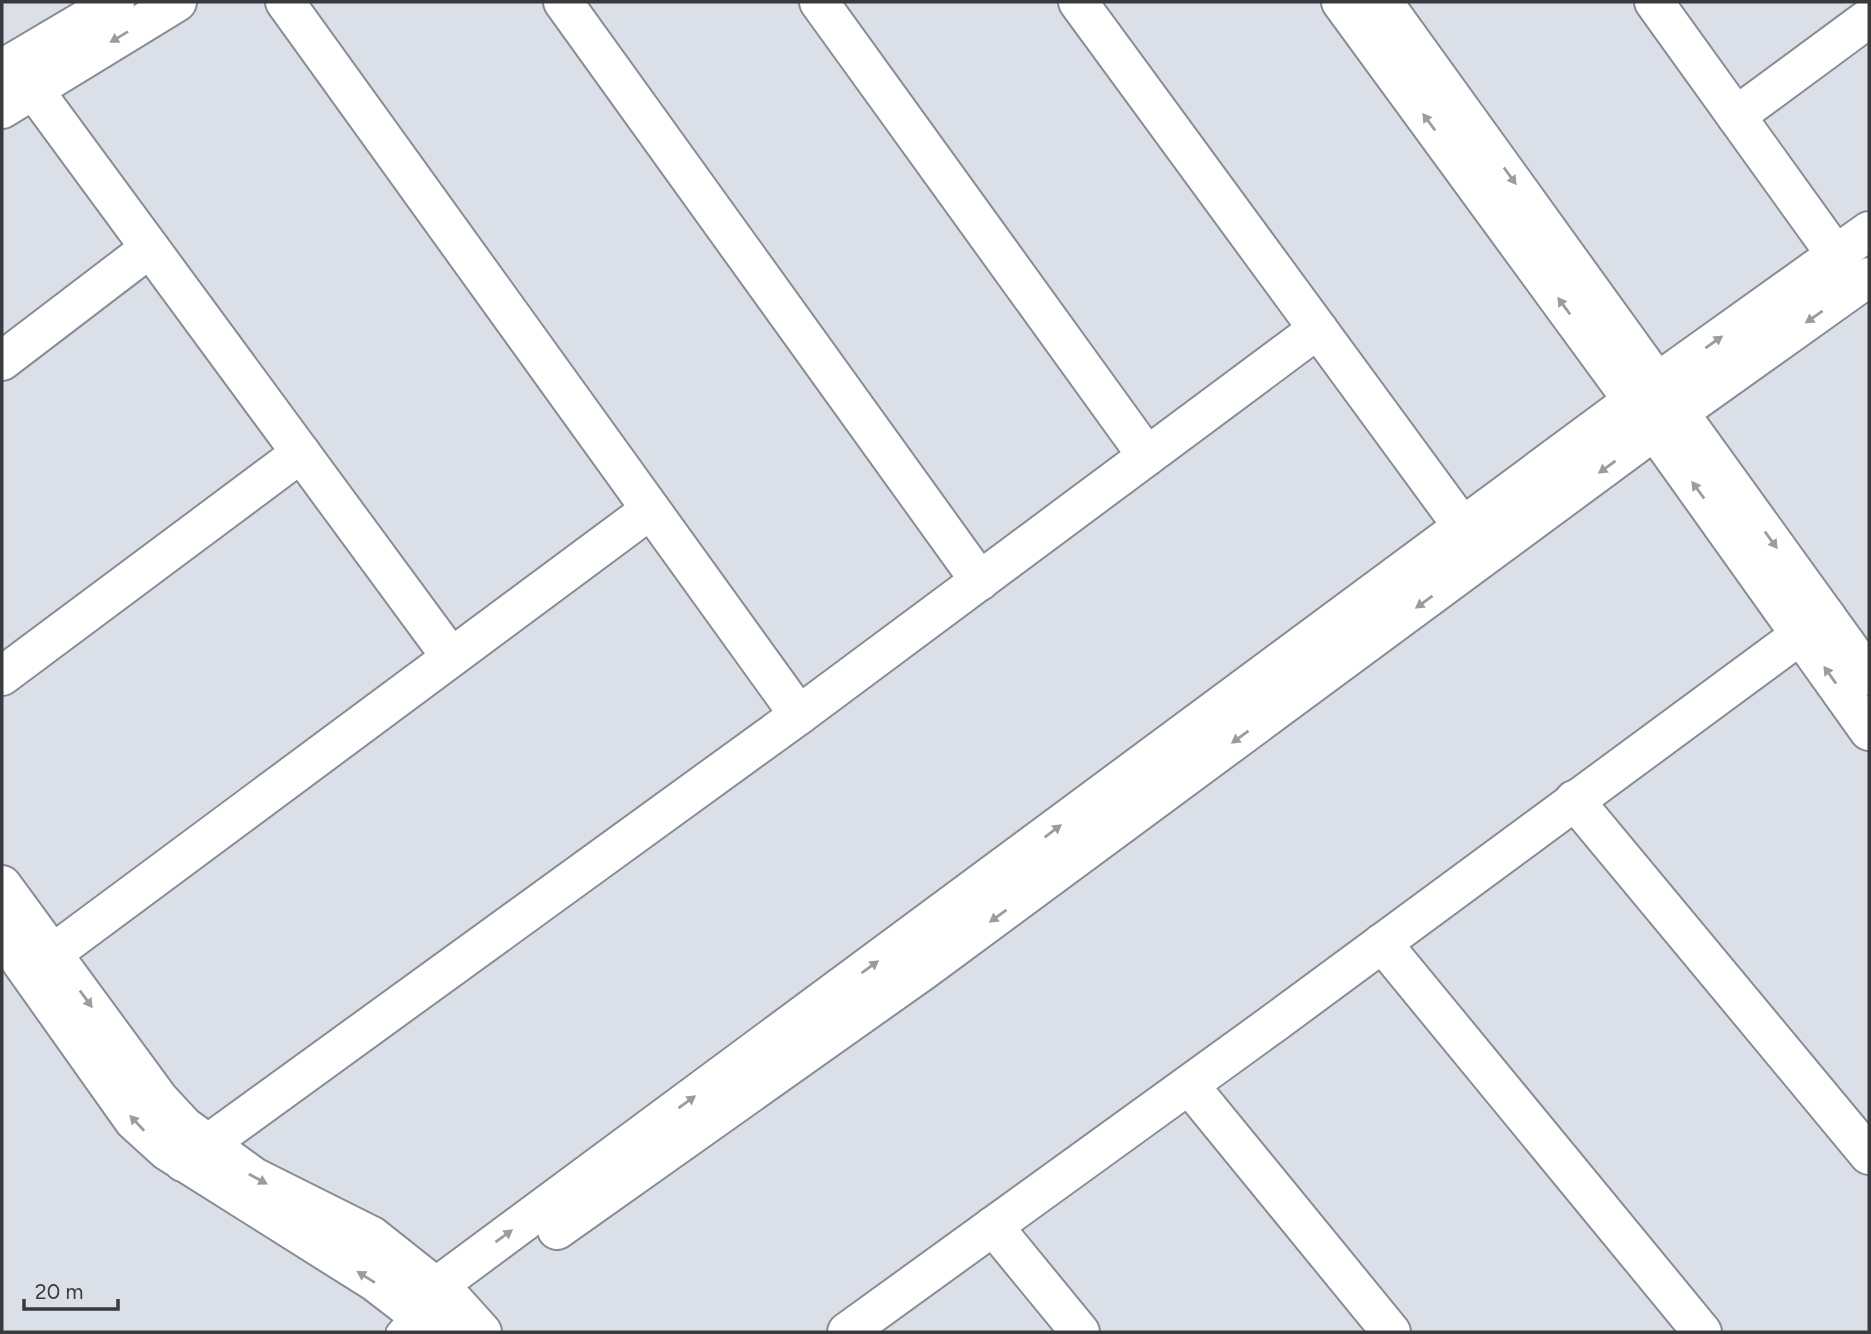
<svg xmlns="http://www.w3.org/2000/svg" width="1871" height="1334" viewBox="0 0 1871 1334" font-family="Figtree,sans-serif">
	<rect width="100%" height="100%" fill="#dadfe8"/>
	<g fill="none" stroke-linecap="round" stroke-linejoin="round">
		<!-- lane casing -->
		<g stroke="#888c95" stroke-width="23">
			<path id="lane" d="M396 1332 414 1311"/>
		</g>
		<!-- street casing -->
		<g stroke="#888c95" stroke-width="42">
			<g id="street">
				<path d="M285 2 799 715"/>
				<path d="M563 2 980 581"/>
				<path d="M819 2 1147 456"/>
				<path d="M1078 2 1463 527"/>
				<path d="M1341 2 1655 431 1869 731"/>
				<path d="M1383 2 1869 676"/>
				<path d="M1654 2 1836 255"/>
				<path d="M2 69 115 2"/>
				<path d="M33 89 451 657"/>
				<path d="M2 109 177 2"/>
				<path d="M1736 116 1869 18"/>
				<path d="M2 361 150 248"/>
				<path d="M2 676 301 453"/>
				<path d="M1574 800 1869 1155"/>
				<path d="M2 885 159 1099 184 1126 254 1177 372 1236 455 1302 482 1332"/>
				<path d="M2 935 134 1121 167 1151 375 1282 440 1332"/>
				<path d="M1382 943 1702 1332"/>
				<path d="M52 954 650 510"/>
				<path d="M1189 1085 1391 1332"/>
				<path d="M183 1162 799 715 1318 329"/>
				<path d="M993 1226 1080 1332"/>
				<path d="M557 1230 924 970 1681 411 1869 277"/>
				<path d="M414 1311 436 1287 1659 381 1869 231"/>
				<path d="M847 1332 1274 1023 1826 616"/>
			</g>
		</g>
		<!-- lane -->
		<use href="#lane" stroke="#fff" stroke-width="19"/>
		<!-- street -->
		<use href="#street" stroke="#fff" stroke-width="38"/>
	</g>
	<!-- one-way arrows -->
	<defs><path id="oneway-solid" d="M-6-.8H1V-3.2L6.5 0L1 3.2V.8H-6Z" transform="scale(1.75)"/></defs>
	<g fill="#9c9c9e">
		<use href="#oneway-solid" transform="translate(119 37) rotate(149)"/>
		<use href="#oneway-solid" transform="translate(1429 122) rotate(-126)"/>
		<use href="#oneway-solid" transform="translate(1510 176) rotate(54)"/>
		<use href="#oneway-solid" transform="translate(1564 306) rotate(-126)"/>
		<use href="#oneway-solid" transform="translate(1814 317) rotate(145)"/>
		<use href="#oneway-solid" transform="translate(1714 342) rotate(-35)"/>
		<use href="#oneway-solid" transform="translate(1607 467) rotate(144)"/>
		<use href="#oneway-solid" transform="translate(1698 490) rotate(-126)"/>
		<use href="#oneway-solid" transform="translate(1771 540) rotate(54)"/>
		<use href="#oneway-solid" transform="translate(1424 602) rotate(144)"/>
		<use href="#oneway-solid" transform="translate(1830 675) rotate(-125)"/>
		<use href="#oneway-solid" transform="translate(1240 737) rotate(144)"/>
		<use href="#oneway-solid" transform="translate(1053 831) rotate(-37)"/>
		<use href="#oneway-solid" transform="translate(998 916) rotate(144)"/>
		<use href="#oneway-solid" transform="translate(870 967) rotate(-36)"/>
		<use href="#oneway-solid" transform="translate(86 999) rotate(54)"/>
		<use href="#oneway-solid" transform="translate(687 1102) rotate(-36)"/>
		<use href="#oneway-solid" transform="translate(137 1123) rotate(-133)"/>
		<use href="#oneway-solid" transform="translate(258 1179) rotate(29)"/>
		<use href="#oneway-solid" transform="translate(504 1236) rotate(-36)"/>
		<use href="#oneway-solid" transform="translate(366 1277) rotate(-148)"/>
	</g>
	<!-- border -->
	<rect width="1871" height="1334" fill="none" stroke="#383a3e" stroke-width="7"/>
	<!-- scale -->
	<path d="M24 1299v10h94v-10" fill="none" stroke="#383a3e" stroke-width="3.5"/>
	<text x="35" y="1299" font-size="21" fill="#383a3e" stroke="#dadfe8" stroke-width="5" paint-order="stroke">20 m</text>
</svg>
